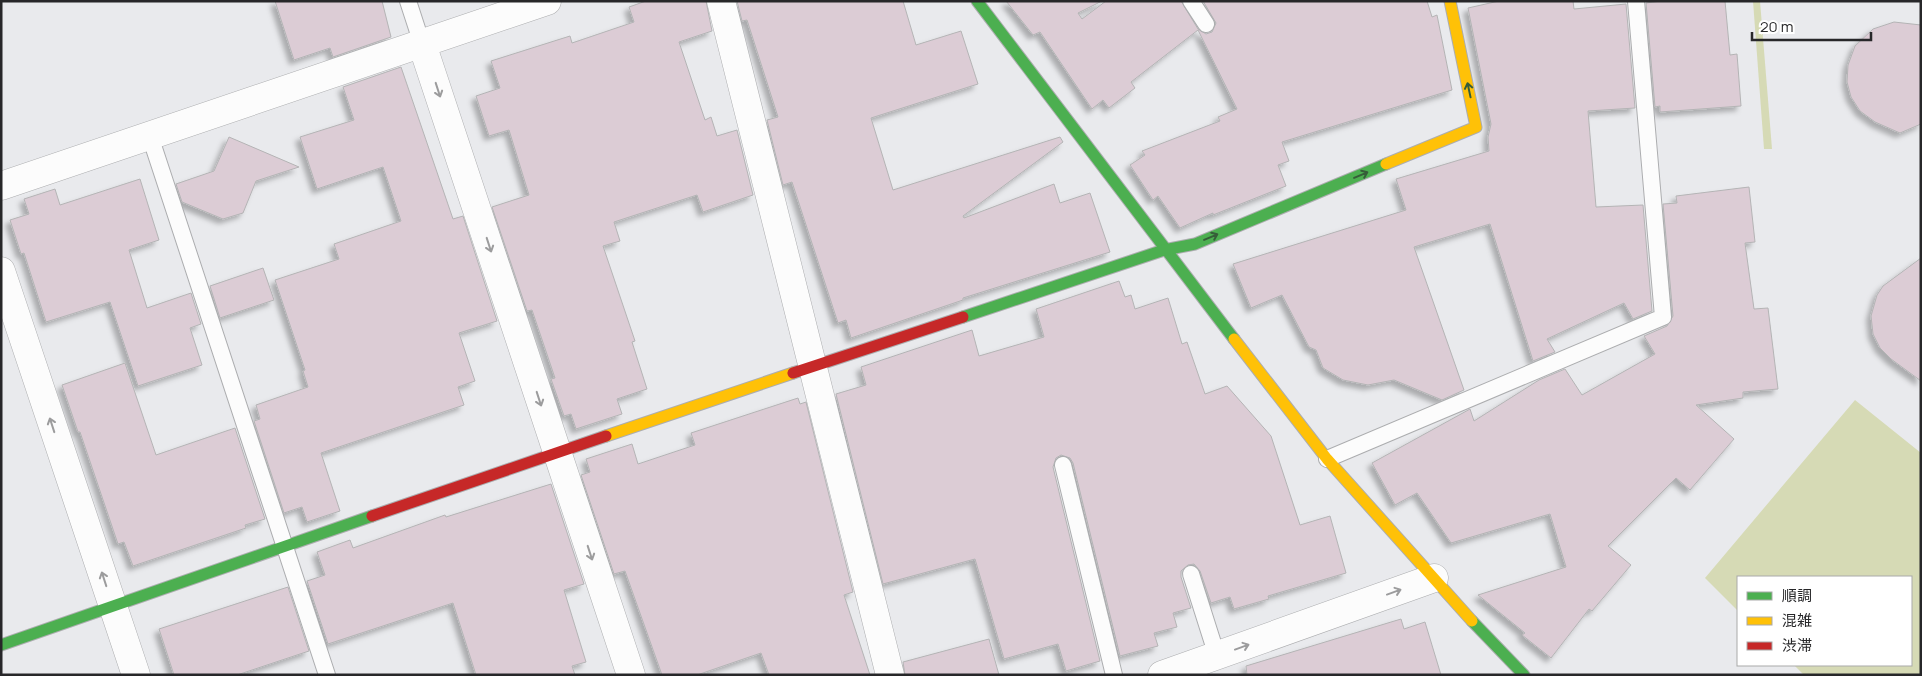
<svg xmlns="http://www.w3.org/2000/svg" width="1922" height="676" viewBox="0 0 1922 676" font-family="Manrope,'Noto Sans JP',sans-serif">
	<defs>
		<filter id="shadow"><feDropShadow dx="-4.5" dy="4.5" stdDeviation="2.5" flood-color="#0004"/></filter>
	</defs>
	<rect width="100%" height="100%" fill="#e9eaed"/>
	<!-- green -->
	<g fill="#d6dab5">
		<path d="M1753 1H1760L1772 149H1764Z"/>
		<path d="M1855 400 1921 453V675H1804L1794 665H1911V577H1738V611L1705 578Z"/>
	</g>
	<!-- building -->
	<g fill="#dcccd5" stroke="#b4b4b5" filter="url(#shadow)">
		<path d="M275 1H382L391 37 333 57 330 48 294 60Z"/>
		<path d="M646 1H706L712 31 679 42 705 120 711 117 717 136 737 130 753 195 703 212 697 195 614 222 620 241 603 246 635 341 632 342 647 389 617 399 622 414 576 429 571 414 564 416 551 379 555 378 532 310 527 311 492 207 529 195 509 130 489 136 476 96 500 88 491 61 570 36 572 43 634 22 629 7Z"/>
		<path d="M737 1H903L916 45 961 31 978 84 871 118 893 190 1060 137 1063 142 963 216 964 218 1054 184 1060 203 1090 193 1110 252 963 298V300L851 338 846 320 838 323 792 182 783 185 767 120 778 117 747 20 742 21Z"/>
		<path d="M1006 1H1102L1078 13 1082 19 1106 1H1181L1198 29 1206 34 1212 32 1216 23 1203 1H1427L1432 17 1437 15 1452 90 1282 142 1289 161 1278 165 1286 186 1213 215V213L1180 228 1158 196 1153 200 1130 165 1145 155 1142 151 1220 121 1218 117 1237 109 1198 30 1131 82 1135 88 1109 108 1103 100 1092 109 1040 32 1033 35Z"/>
		<path d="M1499 1H1573L1574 9 1626 4 1635 108 1588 111 1596 207 1643 205 1652 311 1633 319 1624 303 1547 339 1555 352 1533 361 1490 224 1414 247 1464 390 1442 400 1394 380 1368 385 1343 380 1323 368 1316 350 1309 347 1282 295 1251 308 1233 264 1406 210 1396 179 1489 151 1488 137 1491 124 1468 8Z"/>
		<path d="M1661 1H1725L1730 55 1737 54 1741 106 1660 112V106L1655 107 1646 3Z"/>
		<path d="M1894 22 1921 25V124L1900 133 1875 122 1860 111 1851 97 1847 82 1848 65 1855 46 1873 29Z"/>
		<path d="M401 67 453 219 463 216 497 321 459 333 475 381 458 387 464 405 321 453 340 511 307 522 302 507 284 513 254 421 260 419 256 405 308 387 303 371 305 370 275 280 339 259 334 244 401 221 383 167 317 189 300 137 354 120 343 87Z"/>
		<path d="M229 137 299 167 256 181 243 213 223 219 182 202 176 184 214 171Z"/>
		<path d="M140 179 159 240 129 250 147 308 191 293 201 324 190 328 202 365 138 386 110 302 46 322 24 253 21 254 10 220 29 214 24 199 55 189 60 205Z"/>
		<path d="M1749 187 1755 242 1745 243 1754 309 1768 308 1778 389 1743 392V398L1696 405 1734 439 1690 490 1676 478 1608 546 1631 565 1592 611 1589 609 1551 658 1522 635 1525 633 1478 595 1566 567 1550 514 1451 543 1417 493 1395 505 1372 463 1470 409 1474 421 1539 380 1565 369 1582 395 1655 354 1644 336 1667 326 1673 316 1663 204 1677 203 1676 196Z"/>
		<path d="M1921 258V381L1891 359 1880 348 1873 334 1871 316 1877 295 1883 286Z"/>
		<path d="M263 268 274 300 220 318 210 286Z"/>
		<path d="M1119 281 1125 297 1131 295 1135 309 1168 298 1182 344 1187 342 1205 394 1227 386 1271 436 1300 525 1330 516 1346 573 1268 596 1269 599 1234 609 1230 597 1211 603 1200 571 1194 564 1188 565 1181 571V577L1191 608 1173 613 1177 627 1154 633 1158 646 1120 656 1073 463 1070 458 1061 455 1056 458 1053 467 1100 661 1066 671 1058 644 1004 659 975 559 883 584 836 394 866 385 861 367 972 330 979 356 1044 337 1036 309Z"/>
		<path d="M125 363 156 455 235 428 265 519 245 525 246 528 133 566 124 542 118 544 80 432H78L62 385Z"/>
		<path d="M798 398 800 404 806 402 853 592 844 595 870 675H769L761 653 697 675H662L625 571 614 574 581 475 590 472 586 459 632 444 638 464 695 445 691 433Z"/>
		<path d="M551 484 584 584 564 590 586 662 572 666 575 675H476L453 603 328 644 307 581 325 575 317 552 350 540 353 548 445 515 446 517Z"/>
		<path d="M288 587 309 651 237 675H174L159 629Z"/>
		<path d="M1401 619 1404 629 1425 622 1441 675H1247L1246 666Z"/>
		<path d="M989 639 999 675H905L903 662Z"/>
	</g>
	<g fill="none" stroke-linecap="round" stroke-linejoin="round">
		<!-- lane casing -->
		<g stroke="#acadaf" stroke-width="18">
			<g id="lane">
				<path d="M408 1 422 44"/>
				<path d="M1191 1 1206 24"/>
				<path d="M150 136 327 675"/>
				<path d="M1327 459 1663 317 1636 1"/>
				<path d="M1063 465 1114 675"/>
				<path d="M1191 574 1217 656"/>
			</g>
		</g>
		<!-- street casing -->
		<g stroke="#acadaf" stroke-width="29">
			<g id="street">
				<path d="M721 1 890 675"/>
				<path d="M422 44 631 675"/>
				<path d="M1 186 547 1"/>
				<path d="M1 271 136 675"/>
				<path d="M1162 675 1434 578"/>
			</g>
		</g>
		<!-- fast casing -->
		<g stroke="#acadaf" stroke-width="13">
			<g id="fast">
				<path d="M977 1 1234 339"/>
				<path d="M963 317 1164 250 1195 244 1386 164"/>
				<path d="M1472 621 1524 675"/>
				<path d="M1 645 372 516"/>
			</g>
		</g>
		<!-- slow casing -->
		<g stroke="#acadaf" stroke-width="13">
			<g id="slow">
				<path d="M1386 164 1476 127 1450 1"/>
				<path d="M1234 339 1327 459 1472 621"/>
				<path d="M606 436 793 373"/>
			</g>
		</g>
		<!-- jam casing -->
		<g stroke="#acadaf" stroke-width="13">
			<g id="jam">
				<path d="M793 373 963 317"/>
				<path d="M372 516 606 436"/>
			</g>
		</g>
		<!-- lane -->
		<use href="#lane" stroke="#fcfcfc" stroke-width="16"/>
		<!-- street -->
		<use href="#street" stroke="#fcfcfc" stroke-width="28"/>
		<!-- fast -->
		<use href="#fast" stroke="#4caf50" stroke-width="11"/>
		<!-- slow -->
		<use href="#slow" stroke="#ffc107" stroke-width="11"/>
		<!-- jam -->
		<use href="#jam" stroke="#c62828" stroke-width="11"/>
	</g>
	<!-- one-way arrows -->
	<defs><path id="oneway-shaft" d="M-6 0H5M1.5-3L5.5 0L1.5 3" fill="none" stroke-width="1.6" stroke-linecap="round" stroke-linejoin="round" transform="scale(1.25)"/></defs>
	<g stroke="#9c9c9d">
		<use href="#oneway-shaft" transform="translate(438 90) rotate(72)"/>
		<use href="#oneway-shaft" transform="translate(489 245) rotate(72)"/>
		<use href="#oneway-shaft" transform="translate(539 399) rotate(72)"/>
		<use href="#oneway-shaft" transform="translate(52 425) rotate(-108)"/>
		<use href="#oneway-shaft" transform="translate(590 553) rotate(72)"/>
		<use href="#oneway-shaft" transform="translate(104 579) rotate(-108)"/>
		<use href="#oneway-shaft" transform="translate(1394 592) rotate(-20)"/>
		<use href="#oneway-shaft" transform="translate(1242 647) rotate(-20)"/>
	</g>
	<g stroke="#365d39">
		<use href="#oneway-shaft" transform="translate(1469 90) rotate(-102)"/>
		<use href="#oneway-shaft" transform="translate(1361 175) rotate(-23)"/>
		<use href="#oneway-shaft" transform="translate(1211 237) rotate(-23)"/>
	</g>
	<!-- border -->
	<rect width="1922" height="676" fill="none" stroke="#272729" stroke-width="5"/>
	<!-- legend -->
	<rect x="1737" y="576" width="175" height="90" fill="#ffffff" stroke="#a9a9a9"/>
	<rect x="1747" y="592" width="25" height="8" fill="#4caf50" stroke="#a9a9a9"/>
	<text x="1782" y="601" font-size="15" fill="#272729">順調</text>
	<rect x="1747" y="617" width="25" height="8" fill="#ffc107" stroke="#a9a9a9"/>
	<text x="1782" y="626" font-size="15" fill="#272729">混雑</text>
	<rect x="1747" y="642" width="25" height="8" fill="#c62828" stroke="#a9a9a9"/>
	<text x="1782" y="651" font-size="15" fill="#272729">渋滞</text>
	<!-- scale -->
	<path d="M1752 32v8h119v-8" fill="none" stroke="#272729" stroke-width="2.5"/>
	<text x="1760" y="32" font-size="15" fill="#272729" stroke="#ffffff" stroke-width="4" paint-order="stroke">20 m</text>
</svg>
